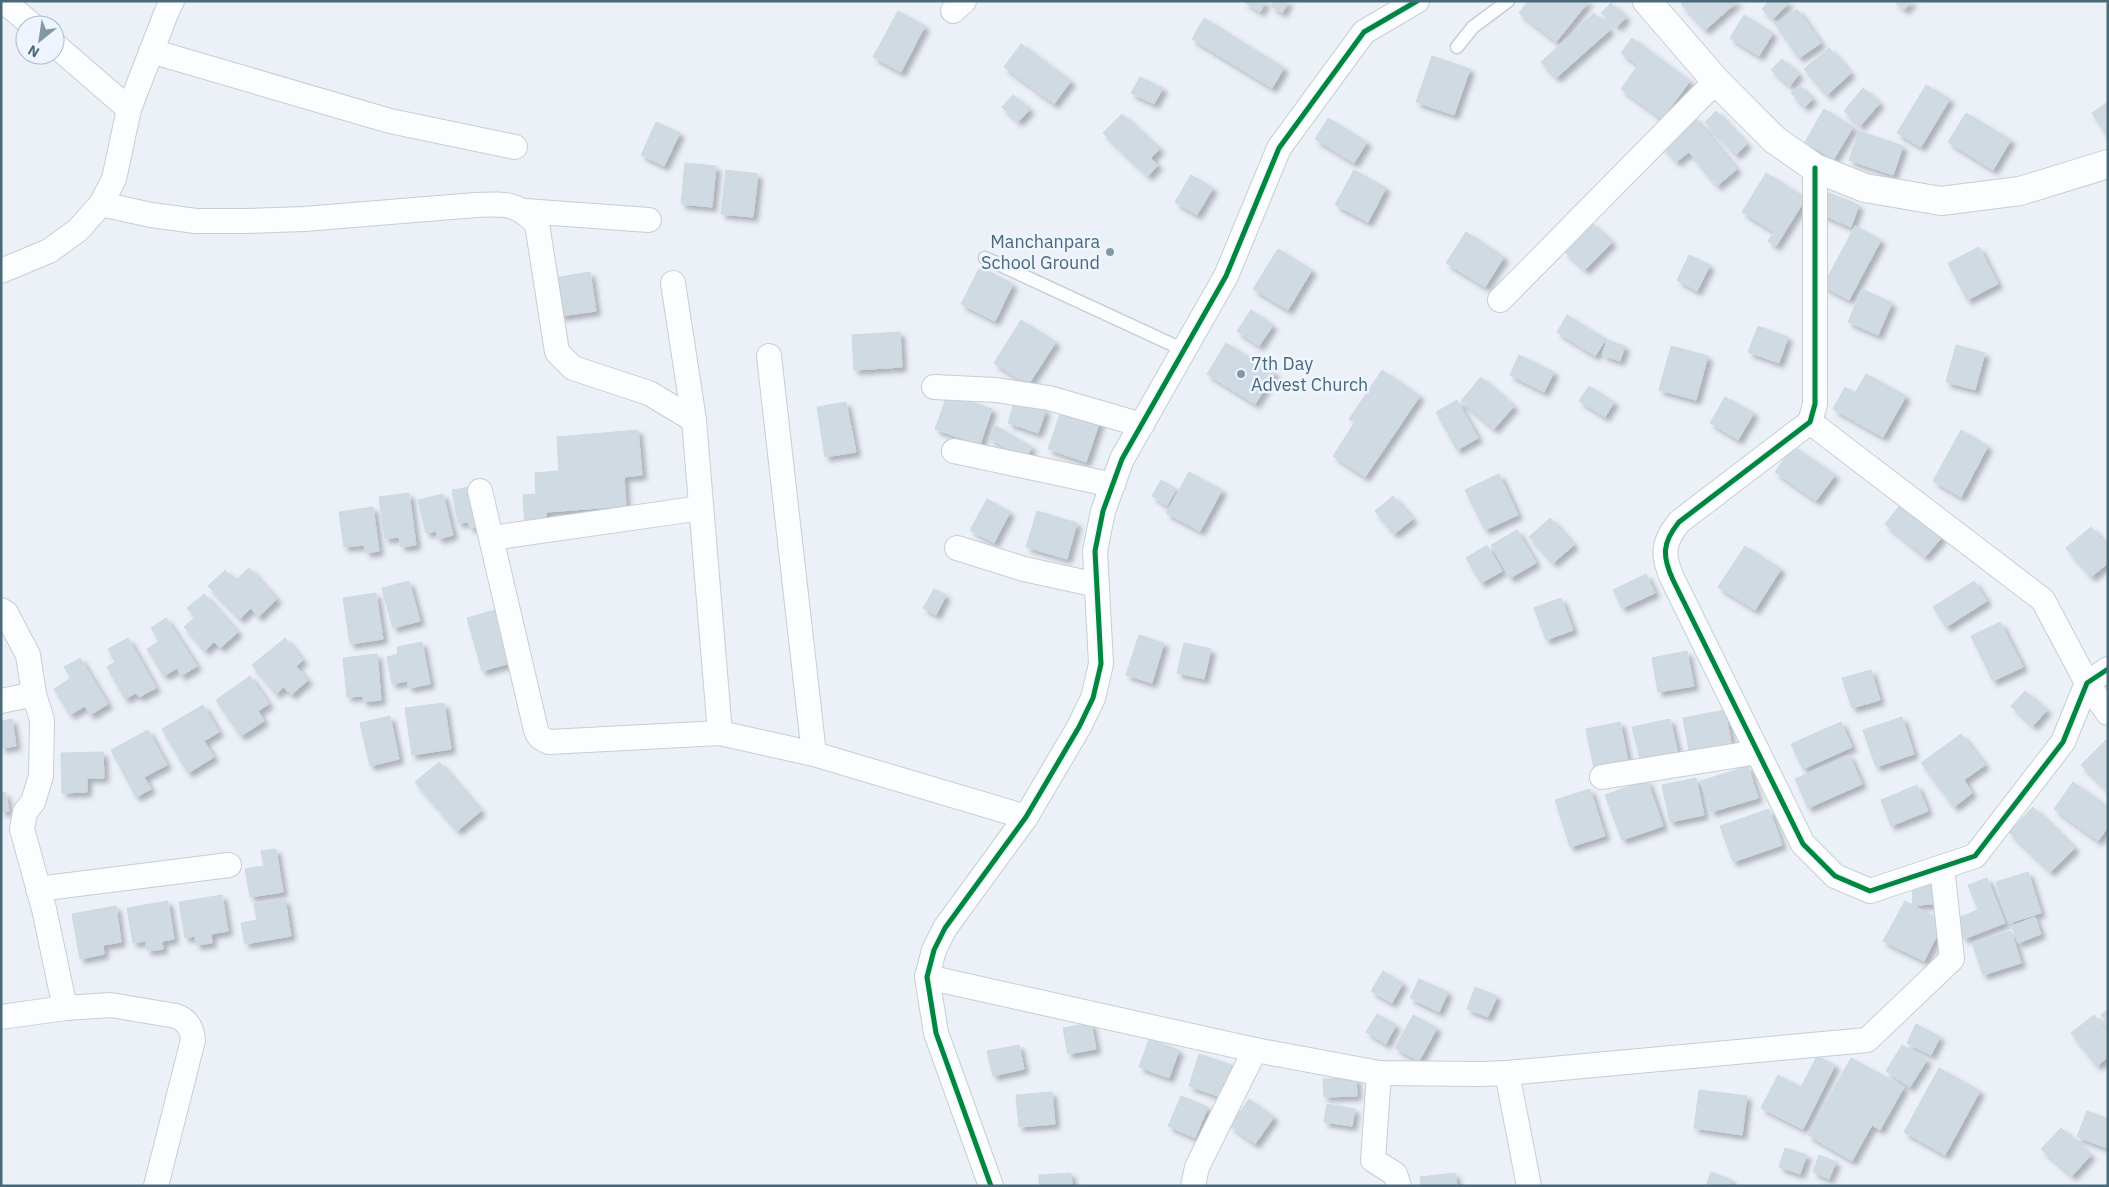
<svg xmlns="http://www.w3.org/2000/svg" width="2109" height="1187" viewBox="0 0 2109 1187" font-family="'IBM Plex Sans',sans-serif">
	<defs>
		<filter id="shadow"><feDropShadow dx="4.5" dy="4.5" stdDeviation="2.5" flood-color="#0004"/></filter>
	</defs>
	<rect width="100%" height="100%" fill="#ecf1f8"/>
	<!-- building -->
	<g fill="#cfdae2" stroke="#cdd9e2" filter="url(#shadow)">
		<path d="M1243 1H1266L1260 12Z"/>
		<path d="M1274 1H1289L1282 13 1271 6Z"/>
		<path d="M1528 1H1589L1556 42 1519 13Z"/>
		<path d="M1684 1H1738L1705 30 1681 4Z"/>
		<path d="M1769 1H1787L1789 3 1773 19 1762 9Z"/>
		<path d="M1894 1H1913L1904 10Z"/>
		<path d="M1611 3 1626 17 1617 27 1601 13Z"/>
		<path d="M1797 9 1821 43 1799 58 1775 24Z"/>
		<path d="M898 11 925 26 901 72 873 57Z"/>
		<path d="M1594 13 1610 30 1556 78 1541 62Z"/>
		<path d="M1744 15 1773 33 1759 56 1730 38Z"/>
		<path d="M1204 18 1284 68 1272 88 1192 39Z"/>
		<path d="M1632 38 1690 81 1662 119 1621 89 1638 65 1621 53Z"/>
		<path d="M1021 44 1071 81 1054 104 1004 67Z"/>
		<path d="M1829 48 1851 73 1827 95 1804 69Z"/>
		<path d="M1432 56 1470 69 1454 115 1416 102Z"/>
		<path d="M1782 59 1799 74 1790 86 1771 70Z"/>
		<path d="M1140 77 1163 88 1154 104 1131 93Z"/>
		<path d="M1799 85 1813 99 1804 107 1791 93Z"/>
		<path d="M1926 85 1950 99 1921 147 1897 133Z"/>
		<path d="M1863 88 1880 103 1860 126 1844 111Z"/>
		<path d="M1013 95 1030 109 1018 122 1002 107Z"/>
		<path d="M2108 102V135L2107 136 2092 113Z"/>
		<path d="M1824 109 1853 127 1834 159 1805 142Z"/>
		<path d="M1716 111 1747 144 1736 155 1705 122Z"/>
		<path d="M1966 113 2011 140 1993 170 1948 142Z"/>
		<path d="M1122 114 1160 149 1151 158 1158 165 1148 176 1103 133Z"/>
		<path d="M1694 117 1737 169 1717 186 1689 152 1676 162 1661 144Z"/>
		<path d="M1328 118 1367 142 1354 163 1315 139Z"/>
		<path d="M656 122 680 133 664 166 641 155Z"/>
		<path d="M1859 131 1903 146 1893 175 1849 160Z"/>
		<path d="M685 163 716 166 712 207 681 204Z"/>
		<path d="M726 170 758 174 753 217 721 214Z"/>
		<path d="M1354 170 1386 188 1368 222 1335 205Z"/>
		<path d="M1766 173 1806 198 1776 246 1768 241 1774 232 1742 212Z"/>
		<path d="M1191 175 1213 188 1197 215 1175 202Z"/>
		<path d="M1824 191 1859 205 1851 227 1816 212Z"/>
		<path d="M1591 222 1612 242 1585 270 1564 251Z"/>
		<path d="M1855 226 1881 240 1849 300 1823 286Z"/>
		<path d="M1466 232 1504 257 1485 287 1446 263Z"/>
		<path d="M1979 247 1998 284 1967 300 1948 263Z"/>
		<path d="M1278 249 1312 270 1288 310 1253 289Z"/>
		<path d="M1689 255 1710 265 1697 291 1677 280Z"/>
		<path d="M980 267 1013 284 995 321 961 304Z"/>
		<path d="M590 272 596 311 560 316 554 278Z"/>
		<path d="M1862 289 1892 303 1878 335 1848 322Z"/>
		<path d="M1251 310 1273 325 1259 346 1237 331Z"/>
		<path d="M1567 315 1606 339 1595 356 1557 332Z"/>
		<path d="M1021 320 1056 342 1028 385 994 363Z"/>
		<path d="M1758 326 1788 337 1779 363 1748 352Z"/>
		<path d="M900 332 902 367 854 370 852 335Z"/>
		<path d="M1607 340 1625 346 1620 361 1602 355Z"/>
		<path d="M1226 343 1275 373 1255 404 1207 374Z"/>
		<path d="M1956 345 1985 353 1975 390 1946 382Z"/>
		<path d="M1671 346 1708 356 1696 400 1659 390Z"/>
		<path d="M1519 355 1554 372 1544 392 1510 375Z"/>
		<path d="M1382 370 1420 396 1365 477 1333 456 1355 422 1349 419Z"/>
		<path d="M1866 374 1906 396 1883 437 1833 409 1845 387 1855 393Z"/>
		<path d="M1481 377 1514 406 1494 429 1461 401Z"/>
		<path d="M1589 386 1614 402 1605 417 1579 401Z"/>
		<path d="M948 393 992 409 980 445 935 429Z"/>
		<path d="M1725 397 1754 413 1738 440 1710 423Z"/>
		<path d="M1015 400 1046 410 1038 433 1008 423Z"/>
		<path d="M1457 400 1478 438 1457 450 1436 412Z"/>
		<path d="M846 402 856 452 825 457 817 407Z"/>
		<path d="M1062 408 1100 421 1086 462 1048 449Z"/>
		<path d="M996 426 1032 447 1025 459 989 438Z"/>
		<path d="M638 430 642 475 624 477 626 506 546 512 547 523 525 525 523 495 536 494 535 473 559 471 557 437Z"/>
		<path d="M1961 430 1988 446 1961 497 1933 481Z"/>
		<path d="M1793 446 1835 475 1816 501 1775 472Z"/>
		<path d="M1189 472 1222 490 1200 531 1166 513Z"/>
		<path d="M1499 474 1518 515 1485 530 1465 490Z"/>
		<path d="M1161 480 1176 489 1167 506 1152 496Z"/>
		<path d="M476 486 483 526 470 528 468 522 458 523 452 490Z"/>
		<path d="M1914 488 1942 537 1925 557 1885 524Z"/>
		<path d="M409 493 416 545 401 547 399 537 385 539 379 497Z"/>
		<path d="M443 494 453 535 438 539 436 531 426 533 418 500Z"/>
		<path d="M1393 496 1413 519 1394 534 1375 511Z"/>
		<path d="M987 499 1010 512 994 543 970 530Z"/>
		<path d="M373 507 379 551 366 553 364 545 344 547 339 512Z"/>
		<path d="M1037 511 1077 523 1067 559 1026 547Z"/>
		<path d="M1550 518 1574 545 1553 563 1529 537Z"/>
		<path d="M2091 527 2108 546V563L2091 577 2066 548Z"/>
		<path d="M1517 530 1536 563 1510 578 1491 545Z"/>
		<path d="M1487 545 1502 571 1481 583 1466 558Z"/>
		<path d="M1745 546 1781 569 1755 610 1718 587Z"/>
		<path d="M249 568 277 599 258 617 251 608 240 619 208 586 225 570 235 581Z"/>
		<path d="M1646 574 1655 593 1622 608 1613 590Z"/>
		<path d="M409 581 420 621 393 628 382 588Z"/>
		<path d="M1974 581 1987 601 1946 627 1933 607Z"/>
		<path d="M934 589 946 595 936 615 923 608Z"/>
		<path d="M376 593 383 639 350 644 343 598Z"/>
		<path d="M204 594 238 632 220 648 214 642 205 651 184 627 195 617 187 608Z"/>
		<path d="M1561 598 1573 630 1546 640 1534 608Z"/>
		<path d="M498 609 514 662 482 671 467 618Z"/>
		<path d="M166 618 197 666 181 676 177 668 164 676 147 649 159 641 151 628Z"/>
		<path d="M2000 622 2023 667 1993 681 1971 636Z"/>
		<path d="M1139 635 1164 643 1152 683 1126 675Z"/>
		<path d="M128 638 156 688 139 697 136 693 125 699 107 667 115 662 108 649Z"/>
		<path d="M285 638 303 660 296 666 308 680 291 695 284 687 276 694 252 665Z"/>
		<path d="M422 642 430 684 409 688 407 681 392 684 387 657 398 654 397 647Z"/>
		<path d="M1184 643 1211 649 1204 679 1177 673Z"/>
		<path d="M1687 651 1694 686 1658 692 1652 658Z"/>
		<path d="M377 654 381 700 363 702V696L347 697 343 658Z"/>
		<path d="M80 658 108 704 90 715 85 706 70 715 54 689 71 678 64 667Z"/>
		<path d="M1871 670 1880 700 1852 708 1842 678Z"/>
		<path d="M250 676 269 704 258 711 264 721 241 736 216 700Z"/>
		<path d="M2025 691 2047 710 2033 726 2011 706Z"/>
		<path d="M444 703 451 749 412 755 405 708Z"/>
		<path d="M203 705 219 732 204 741 214 757 188 773 162 729Z"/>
		<path d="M1725 710 1732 748 1690 756 1683 718Z"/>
		<path d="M390 716 399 759 370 766 360 723Z"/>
		<path d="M1902 717 1914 754 1876 767 1863 730Z"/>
		<path d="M12 719 16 746 1 748V721Z"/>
		<path d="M1670 719 1679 758 1642 767 1632 727Z"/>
		<path d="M1620 722 1629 766 1595 773 1586 729Z"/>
		<path d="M1841 722 1852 747 1803 769 1791 744Z"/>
		<path d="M148 730 167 765 144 777 151 789 136 797 111 750Z"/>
		<path d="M1961 734 1985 765 1964 780 1972 793 1954 807 1921 763Z"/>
		<path d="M2107 739H2108V791L2081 765Z"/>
		<path d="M103 752 104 778H87V792L62 793 61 753Z"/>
		<path d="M1849 755 1862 784 1808 808 1795 779Z"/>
		<path d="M439 762 481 811 457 831 415 782Z"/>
		<path d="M1748 766 1758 798 1711 812 1701 781Z"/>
		<path d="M1696 778 1704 815 1670 822 1662 785Z"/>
		<path d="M1647 780 1663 826 1622 840 1605 795Z"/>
		<path d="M2073 782 2108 807V827L2098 841 2054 809Z"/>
		<path d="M1917 785 1928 811 1891 826 1881 800Z"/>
		<path d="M1590 789 1605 836 1570 847 1555 800Z"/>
		<path d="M5 792 9 811 1 812V793Z"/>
		<path d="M2033 807 2075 848 2050 872 2009 832Z"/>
		<path d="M1769 809 1782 845 1733 862 1720 826Z"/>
		<path d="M276 849 283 892 250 897 245 869 264 866 261 851Z"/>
		<path d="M2028 872 2041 913 2009 923 1996 882Z"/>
		<path d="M1987 878 2005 923 1964 939 1955 919 1978 910 1968 885Z"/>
		<path d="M1934 885 1936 904 1913 905 1912 886Z"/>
		<path d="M222 895 228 931 211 934 212 943 196 945 195 936 185 938 179 902Z"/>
		<path d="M285 899 291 936 245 944 241 923 257 920 254 904Z"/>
		<path d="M168 901 174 939 162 941 163 949 147 951 146 941 133 943 127 908Z"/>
		<path d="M1905 901 1944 922 1924 961 1883 941Z"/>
		<path d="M116 906 121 942 103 945 104 954 80 959 72 914Z"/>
		<path d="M2035 917 2041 934 2018 943 2012 926Z"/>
		<path d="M2011 931 2021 963 1983 975 1972 943Z"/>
		<path d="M1383 971 1403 983 1392 1003 1371 991Z"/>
		<path d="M1419 979 1448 992 1439 1012 1410 998Z"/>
		<path d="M1475 987 1497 996 1488 1017 1467 1009Z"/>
		<path d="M2108 1009V1023L2101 1015Z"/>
		<path d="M1377 1014 1396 1025 1386 1044 1366 1032Z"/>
		<path d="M1413 1015 1437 1028 1419 1061 1395 1048Z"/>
		<path d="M2094 1015 2108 1033V1057L2097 1066 2071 1033Z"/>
		<path d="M1091 1023 1096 1049 1068 1054 1063 1028Z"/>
		<path d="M1916 1024 1940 1037 1931 1055 1907 1043Z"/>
		<path d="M1149 1039 1179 1050 1169 1078 1139 1067Z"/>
		<path d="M1019 1045 1024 1069 993 1076 987 1051Z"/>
		<path d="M1902 1045 1927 1060 1910 1087 1886 1071Z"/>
		<path d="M1199 1054 1232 1065 1221 1097 1189 1086Z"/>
		<path d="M1817 1056 1835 1065 1803 1129 1761 1108 1778 1075 1801 1087Z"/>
		<path d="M1851 1058 1904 1087 1880 1130 1872 1125 1852 1161 1808 1135Z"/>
		<path d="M1939 1068 1980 1091 1945 1155 1904 1132Z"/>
		<path d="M1356 1078 1357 1096 1324 1097 1323 1079Z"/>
		<path d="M1699 1090 1747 1096 1742 1135 1694 1128Z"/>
		<path d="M1052 1092 1055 1124 1019 1127 1016 1095Z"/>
		<path d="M1181 1096 1208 1107 1195 1138 1168 1126Z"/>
		<path d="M1249 1099 1274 1117 1255 1144 1230 1126Z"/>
		<path d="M1327 1104 1355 1109 1352 1126 1324 1122Z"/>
		<path d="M2087 1111 2108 1119 2107 1148 2077 1137Z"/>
		<path d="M2061 1128 2091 1155 2072 1176 2041 1149Z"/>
		<path d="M1785 1148 1807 1155 1800 1174 1779 1167Z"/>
		<path d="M1819 1155 1836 1162 1829 1179 1813 1172Z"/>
		<path d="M1711 1172 1732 1180 1730 1186H1706Z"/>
		<path d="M1071 1173 1072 1186H1039V1175Z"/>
		<path d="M1455 1173 1457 1186H1421L1420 1177Z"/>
	</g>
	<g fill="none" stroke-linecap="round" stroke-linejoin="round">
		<!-- lane casing -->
		<g stroke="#c6ced4" stroke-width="15">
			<g id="lane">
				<path d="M1457 47 1473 27 1508 1"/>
				<path d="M985 258 1184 350"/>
			</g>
		</g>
		<!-- street casing -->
		<g stroke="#c6ced4" stroke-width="26">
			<g id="street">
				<path d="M4 1 32 25"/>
				<path d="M953 11 964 1"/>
				<path d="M55 45 129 109"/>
				<path d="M151 51 390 121 515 147"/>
				<path d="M1815 168V404L1810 422 1679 522C1662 543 1662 556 1673 580L1803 844 1835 876 1870 891 1975 856 2063 742 2087 683 2108 669"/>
				<path d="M101 204 151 215 196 221H247L304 219 476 205C505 204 516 202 537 224L557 352 573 368 649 393 694 420 720 733"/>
				<path d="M525 211 649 220"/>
				<path d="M1 271 49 251 78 230 101 204 114 179 129 109 167 11 172 1"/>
				<path d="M673 283 694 420"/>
				<path d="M1500 300 1716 81"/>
				<path d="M769 356 814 754"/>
				<path d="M934 387 996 390 1049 398 1142 425"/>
				<path d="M1810 422 2043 600 2087 683 2108 713"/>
				<path d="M954 451 1113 485"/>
				<path d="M480 491 536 730C538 737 542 739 549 742L720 733 814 754 1026 817"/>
				<path d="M492 538 701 508"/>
				<path d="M957 548 1024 569 1097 585"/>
				<path d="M1 610 6 613 28 655 34 694 42 720 41 776 33 802 25 812 22 829 44 909 65 1008 1 1017"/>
				<path d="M1 701 34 694"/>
				<path d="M1602 777 1758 752"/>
				<path d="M38 889 229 865"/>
				<path d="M927 977 1255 1050 1379 1073 1481 1074 1507 1073 1529 1186"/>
				<path d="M65 1008 111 1005 176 1016C187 1020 192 1028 193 1040L156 1186"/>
				<path d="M1379 1073 1373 1160 1395 1174 1399 1186"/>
				<path d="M1507 1073 1867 1040 1952 959 1942 867"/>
				<path d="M991 1186 936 1033 927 977 934 950 945 928 1026 817 1079 727 1093 698 1101 664 1095 551 1103 511 1122 459 1226 276 1279 148 1364 32 1417 1"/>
				<path d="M1193 1186 1197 1167 1255 1050"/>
			</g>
		</g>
		<!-- secondary casing -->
		<g stroke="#c5ced5" stroke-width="30">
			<path id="secondary" d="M1647 1 1716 81 1775 140 1815 168 1865 188 1941 201 2020 191 2108 164"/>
		</g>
		<!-- lane -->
		<use href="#lane" stroke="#fcfdfe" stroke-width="12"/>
		<!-- street -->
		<use href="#street" stroke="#fcfdfe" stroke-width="24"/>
		<!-- secondary -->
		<use href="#secondary" stroke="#fcfdfe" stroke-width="28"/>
		<!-- cycleway casing -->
		<g stroke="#eef5ff" stroke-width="8">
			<g id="cycleway">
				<path d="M1815 168V404L1810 422 1679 522C1662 543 1662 556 1673 580L1803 844 1835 876 1870 891 1975 856 2063 742 2087 683 2108 669"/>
				<path d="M991 1186 936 1033 927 977 934 950 945 928 1026 817 1079 727 1093 698 1101 664 1095 551 1103 511 1122 459 1226 276 1279 148 1364 32 1417 1"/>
			</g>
		</g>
		<!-- cycleway -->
		<use href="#cycleway" stroke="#00873e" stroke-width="5"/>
	</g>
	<!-- markers -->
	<g fill="#8299a5" stroke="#eef5ff" stroke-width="2">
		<circle cx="1110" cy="252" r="5"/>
		<circle cx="1241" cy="374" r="5"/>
	</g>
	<g text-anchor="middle" stroke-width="5" stroke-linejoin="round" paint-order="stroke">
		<!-- poi labels -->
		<g font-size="18" fill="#496979" stroke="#eef5ff" text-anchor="end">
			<text x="1100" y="248">Manchanpara<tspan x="1100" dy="21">School Ground</tspan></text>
			<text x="1251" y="370" text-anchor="start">7th Day<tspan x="1251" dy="21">Advest Church</tspan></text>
		</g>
	</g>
	<!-- border -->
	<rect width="2109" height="1187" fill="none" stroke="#496979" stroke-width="5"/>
	<!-- north arrow -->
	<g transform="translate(40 40) rotate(210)"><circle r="24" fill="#eef5ff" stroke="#acbdc9"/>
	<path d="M0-4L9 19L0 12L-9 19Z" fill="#8299a5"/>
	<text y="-8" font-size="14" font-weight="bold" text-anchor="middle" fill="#496979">N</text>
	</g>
</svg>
